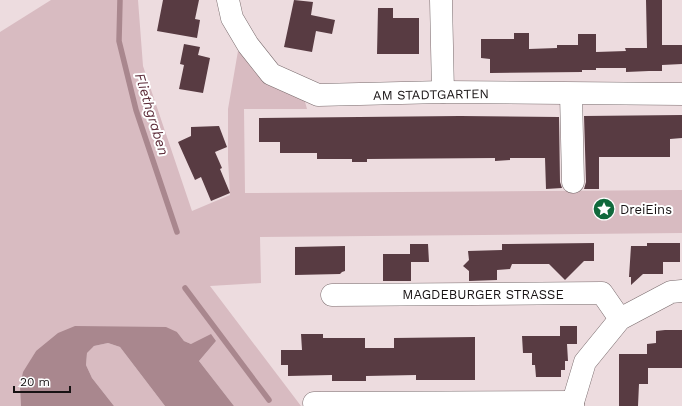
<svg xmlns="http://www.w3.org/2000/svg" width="682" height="406" viewBox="0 0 682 406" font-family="'Work Sans',sans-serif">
	<rect width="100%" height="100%" fill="#eddcdf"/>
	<!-- green -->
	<g fill="#d8bbc1">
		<path d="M51 0H138L143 66 192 211 230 195 228 159V109L238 51 271 82 304 98 307 109H244L245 193 682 190V233L260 237 261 283 210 286 301 406H234L199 361 216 341 191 344 184 341 177 332 36 351C22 375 20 379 21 406H0V32Z"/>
		<path d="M108 343 120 347 165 406H114L92 378 86 365 87 353 94 346Z"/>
	</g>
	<!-- water -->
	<path fill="#a9878e" d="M75 326 166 327 177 332 184 341 191 344 211 334 216 341 199 361 234 406H165L120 347 108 343 94 346 87 353 86 365 92 378 114 406H21L20 387 23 372 36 351 58 333Z"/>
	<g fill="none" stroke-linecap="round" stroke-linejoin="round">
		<!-- stream -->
		<g stroke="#a9878e" stroke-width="5.5">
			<path d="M120 0 119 41 136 110 177 232"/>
			<path d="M185 288 269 400"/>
		</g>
	</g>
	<!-- building -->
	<g fill="#583b42">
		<path d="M163 0H199L195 19 200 20 197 38 157 31Z"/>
		<path d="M294 0 313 2 311 15 335 20 332 34 316 31 312 52 284 47Z"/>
		<path d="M646 0H662V45H682V64L662 65V71H649L626 72V68H596V70H582V72L490 73V59L481 58V39H514V33H529V49L557 48V45H578V34H596V52L626 51 625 48H647Z"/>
		<path d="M378 8H393V18H419V54H377Z"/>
		<path d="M184 44 200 47 198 55 210 58 203 93 179 89 184 65 180 64Z"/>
		<path d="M682 115V138L670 139V157H599V189H584L586 182 584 116Z"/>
		<path d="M460 116 559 117 560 182 562 188 546 189 545 158H510V160L495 161V158L367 159V162H352V159H317V153H280V142H259V118Z"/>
		<path d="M219 126 227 147 215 152 222 168 220 169 230 193 211 201 201 177 195 180 178 142 191 136V127Z"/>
		<path d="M594 243V261H584L565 280 549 264H512L510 269 497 270V280L469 281V271L463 266 469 260 468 251 502 250V244Z"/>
		<path d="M647 243H680V262H663V274H643L631 285V277H629L631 246H647Z"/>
		<path d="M410 244H428L429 262H411V281H383V254H410Z"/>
		<path d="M345 246V271L342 272 340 274 295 275V247Z"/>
		<path d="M560 326H577V344H567L568 361H565V370H561V377H536L535 365H532V353H523L522 336H560Z"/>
		<path d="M665 330H682V368H648V384H639L638 406H619V354H647V344L656 343V331Z"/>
		<path d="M301 334H323V338H365V348H394V338L475 337V380H416V375L366 376V381H332V375L288 376V365H281V350H302Z"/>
	</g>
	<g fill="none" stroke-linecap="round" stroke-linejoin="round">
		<!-- minor casing -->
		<g stroke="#796b6d" stroke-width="23">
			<g id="minor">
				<path d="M228 0 232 18 248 45 271 74 318 95 443 92 682 94"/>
				<path d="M441 0 443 92"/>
				<path d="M571 94 573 182"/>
				<path d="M332 295 602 293 620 319"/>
				<path d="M573 402 585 362 620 319 671 292 682 291"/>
				<path d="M314 403 573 402V406"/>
			</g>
		</g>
		<!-- minor -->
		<use href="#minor" stroke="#fff" stroke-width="22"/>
	</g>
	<!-- icons -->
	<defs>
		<g id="sight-disc" transform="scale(1.15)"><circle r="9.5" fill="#10693c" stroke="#fff"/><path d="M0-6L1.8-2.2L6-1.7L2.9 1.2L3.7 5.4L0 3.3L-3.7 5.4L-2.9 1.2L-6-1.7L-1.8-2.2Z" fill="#fff"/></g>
	</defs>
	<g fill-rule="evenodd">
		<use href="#sight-disc" x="604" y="209"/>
	</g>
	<g text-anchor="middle" stroke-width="4" stroke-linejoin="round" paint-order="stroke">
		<!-- street labels -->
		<g font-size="13" fill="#171213" stroke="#fff">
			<text transform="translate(431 94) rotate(-1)" y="5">AM STADTGARTEN</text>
			<text x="483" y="299">MAGDEBURGER STRASSE</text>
		</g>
		<!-- poi labels -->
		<g font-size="13" fill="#171213" stroke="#fff" text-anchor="start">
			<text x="620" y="214">DreiEins</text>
		</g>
		<!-- water labels -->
		<g font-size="14" font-style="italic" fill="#5c2c39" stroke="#fff">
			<text transform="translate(152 114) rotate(73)" y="5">Fliethgraben</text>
		</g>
	</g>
	<!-- scale -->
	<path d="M14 386v6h56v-6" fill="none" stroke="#171213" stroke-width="2"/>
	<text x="20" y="386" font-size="12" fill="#171213" stroke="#ffffff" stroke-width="3" paint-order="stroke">20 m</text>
</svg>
